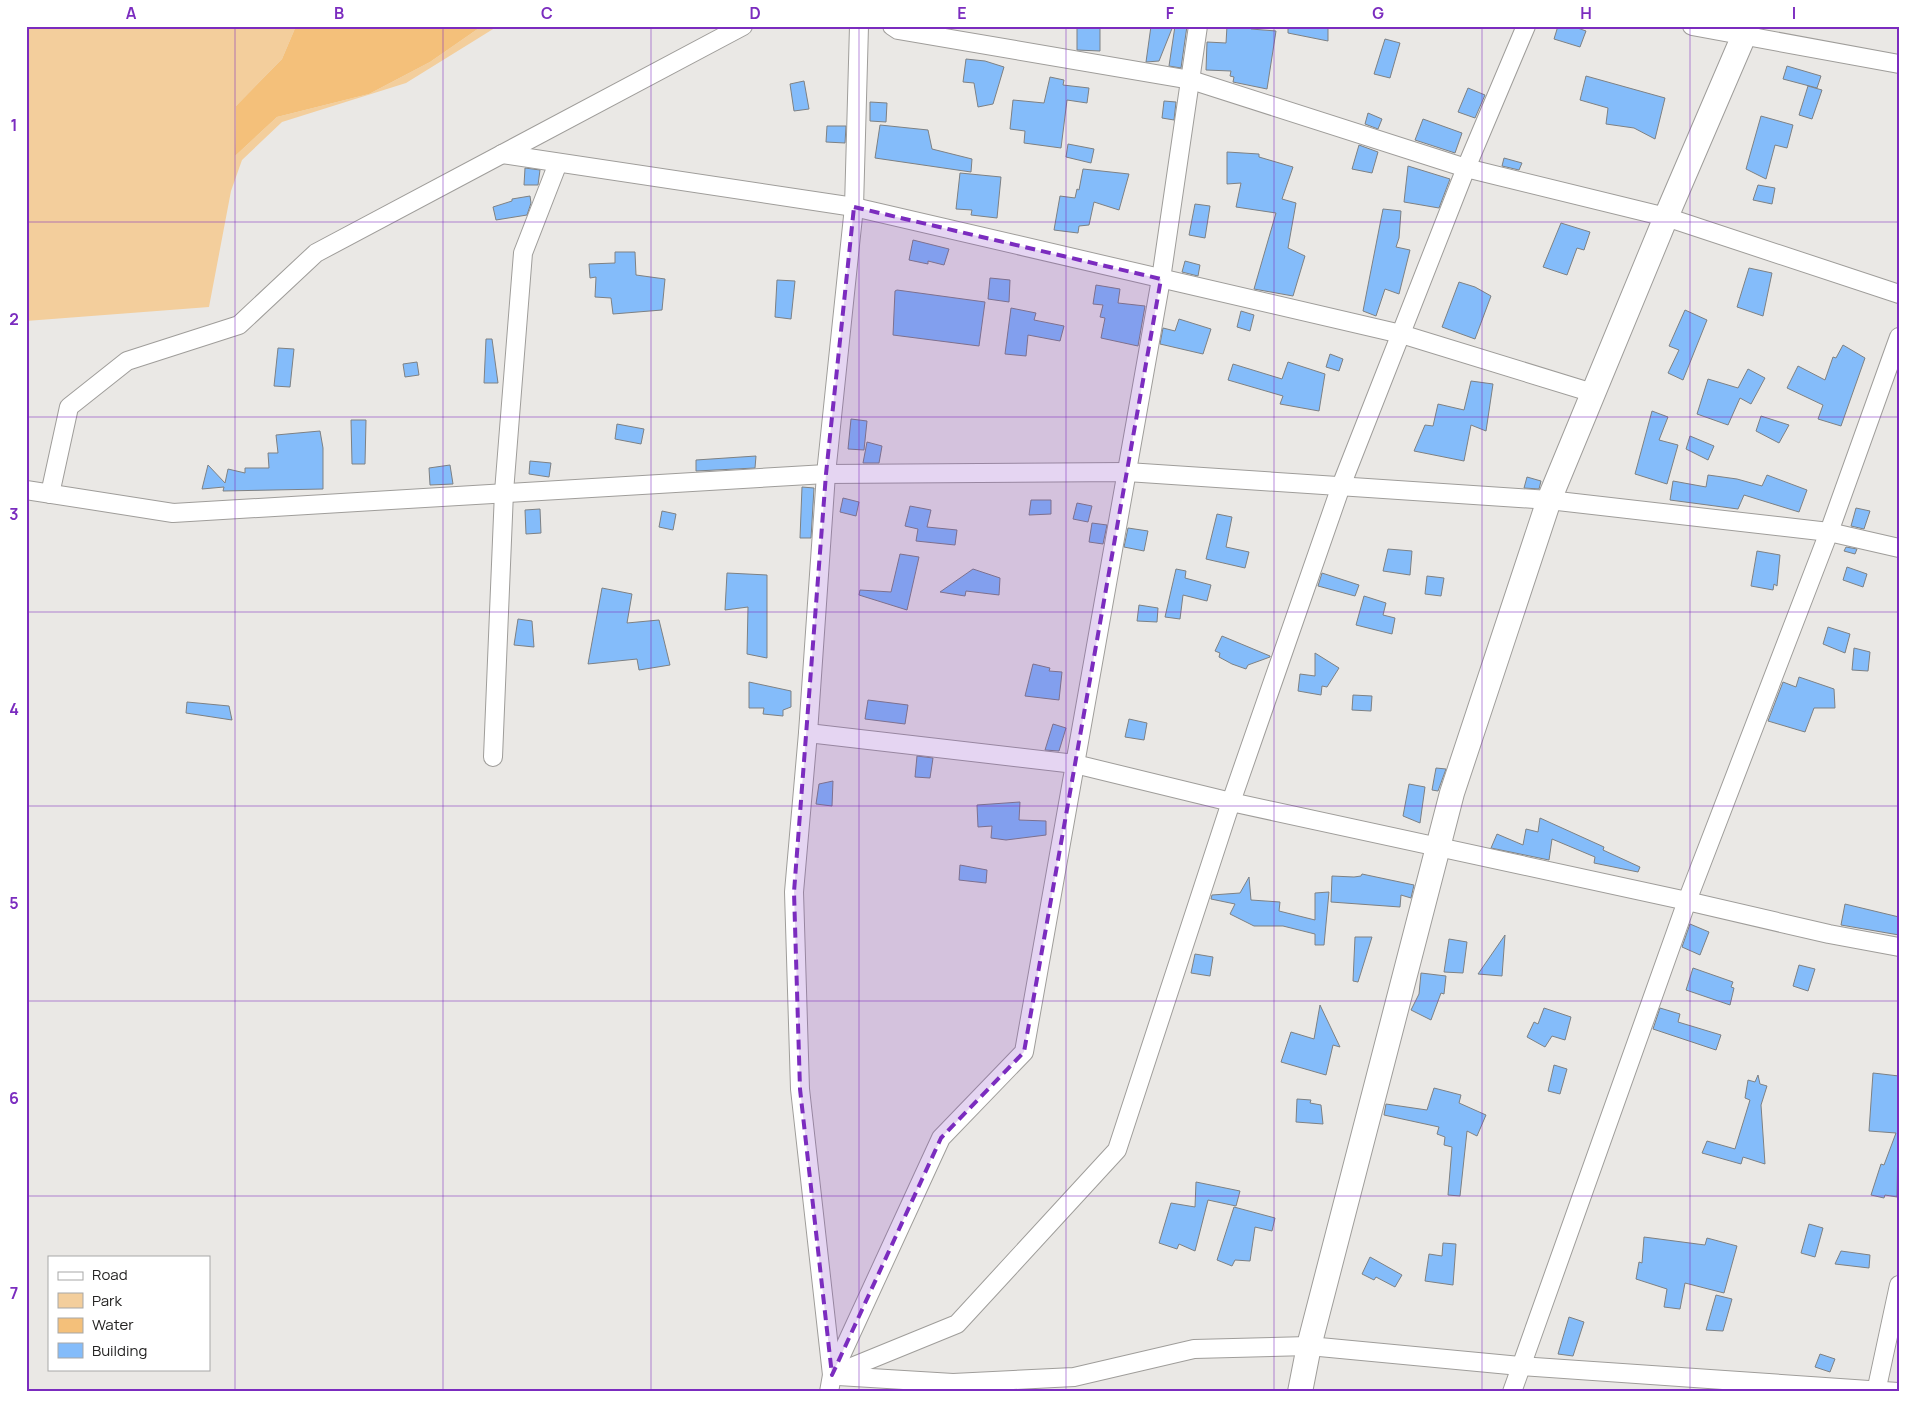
<svg xmlns="http://www.w3.org/2000/svg" width="1925" height="1418" viewBox="0 0 1925 1418" font-family="Manrope,sans-serif">
	<rect width="100%" height="100%" fill="#eae8e5"/>
	<!-- green -->
	<path fill="#f3ce9c" d="M26 26H296L282 59 236 106 235 156 277 117 369 94 430 62 482 26H498L406 83 282 122 242 160 231 191 209 307 26 321Z"/>
	<!-- water -->
	<path fill="#f4c07a" d="M296 26H482L430 62 369 94 277 117 235 156 236 106 282 59Z"/>
	<!-- building -->
	<g fill="#84bcfa" stroke="#7e8183">
		<path d="M1151 26H1173L1159 61 1146 62Z"/>
		<path d="M1175 26H1187L1181 68 1169 66Z"/>
		<path d="M1227 26H1251V29L1276 31 1267 89 1233 82 1234 77 1230 76 1231 71 1206 70 1207 42 1226 43Z"/>
		<path d="M1288 26H1328V41L1288 33Z"/>
		<path d="M1558 26H1572L1586 31 1580 47 1554 39Z"/>
		<path d="M1077 28H1100V51L1077 50Z"/>
		<path d="M1385 39 1400 43 1390 78 1374 74Z"/>
		<path d="M966 59 985 61 1004 67 993 104 978 107 974 83 963 82Z"/>
		<path d="M1787 66 1821 76 1817 88 1783 79Z"/>
		<path d="M1586 76 1665 98 1655 139 1634 128 1606 124 1608 108 1580 100Z"/>
		<path d="M1050 77 1064 80 1063 85 1089 88 1087 103 1067 100 1061 148 1024 143 1025 131 1010 129 1013 100 1044 103Z"/>
		<path d="M804 81 809 109 794 111 790 84Z"/>
		<path d="M1808 86 1822 90 1812 119 1799 115Z"/>
		<path d="M1468 88 1485 95 1475 118 1458 112Z"/>
		<path d="M1164 101 1176 102 1174 120 1162 118Z"/>
		<path d="M870 102 887 103 886 122 870 121Z"/>
		<path d="M1368 113 1382 119 1378 129 1365 124Z"/>
		<path d="M1761 116 1793 125 1787 148 1775 145 1766 179 1746 169Z"/>
		<path d="M1423 119 1462 133 1455 153 1415 140Z"/>
		<path d="M880 125 928 130 932 149 972 159 971 172 875 158Z"/>
		<path d="M827 126H846L845 143 826 142Z"/>
		<path d="M1068 144 1094 149 1091 163 1066 157Z"/>
		<path d="M1359 145 1378 152 1372 173 1352 169Z"/>
		<path d="M1227 152 1259 154V157L1293 167 1282 199 1296 203 1288 248 1305 256 1293 296 1254 289 1276 213 1236 207 1241 183 1227 184Z"/>
		<path d="M1504 158 1522 163 1519 170 1502 166Z"/>
		<path d="M1408 166 1450 179 1439 208 1404 202Z"/>
		<path d="M525 168 540 170 538 185H524Z"/>
		<path d="M1083 169 1129 174 1119 210 1094 202 1089 225 1079 226 1078 233 1054 230 1060 196 1075 198 1077 189 1079 190Z"/>
		<path d="M960 173 1001 177 997 218 971 215 972 210 956 209Z"/>
		<path d="M1758 185 1775 188 1772 204 1753 200Z"/>
		<path d="M530 196 531 203 527 215 496 220 493 207 512 201V199Z"/>
		<path d="M1195 204 1210 206 1205 238 1189 235Z"/>
		<path d="M1383 209 1401 211 1399 238 1396 247 1410 250 1399 294 1385 289 1376 316 1363 311Z"/>
		<path d="M1561 223 1590 232 1584 250 1577 248 1567 275 1543 267Z"/>
		<path d="M913 240 949 249 944 265 928 261V264L909 260Z"/>
		<path d="M615 252H635L636 275 665 279 662 310 613 314 611 298 595 297 596 277 590 278 589 264 615 263Z"/>
		<path d="M1185 261 1200 265 1198 276 1182 272Z"/>
		<path d="M1749 268 1772 273 1763 316 1737 307Z"/>
		<path d="M990 278 1010 280 1009 302 988 299Z"/>
		<path d="M777 280 795 281 791 319 775 317Z"/>
		<path d="M1459 282 1475 287 1491 296 1475 339 1442 327Z"/>
		<path d="M1096 285 1120 289 1118 303 1145 306 1138 346 1101 338 1105 318 1100 317 1103 305 1093 304Z"/>
		<path d="M897 290 985 302 979 346 893 335 895 291Z"/>
		<path d="M1011 308 1036 313 1034 320 1064 326 1060 341 1028 335 1026 356 1005 354Z"/>
		<path d="M1685 310 1707 320 1683 380 1668 373 1679 350 1669 346Z"/>
		<path d="M1241 311 1254 315 1250 331 1237 327Z"/>
		<path d="M1179 319 1211 329 1203 354 1160 344 1163 328 1175 331Z"/>
		<path d="M486 339H492L498 383H484Z"/>
		<path d="M1843 345 1865 358 1841 426 1818 419 1823 405 1787 388 1798 366 1825 380 1833 357 1836 358Z"/>
		<path d="M278 348 294 349 290 387 274 386Z"/>
		<path d="M1330 354 1343 359 1339 371 1326 367Z"/>
		<path d="M417 362 419 375 405 377 403 364Z"/>
		<path d="M1288 362 1325 374 1319 411 1280 404 1283 396 1228 380 1233 364 1282 379Z"/>
		<path d="M1748 369 1765 378 1751 404 1740 398 1728 425 1697 414 1708 379 1738 388Z"/>
		<path d="M1471 381 1493 384 1486 431 1471 425 1464 461 1414 451 1425 425 1433 426 1438 404 1464 410Z"/>
		<path d="M1652 411 1668 417 1659 440 1678 445 1667 484 1635 474Z"/>
		<path d="M1761 416 1789 425 1779 443 1756 431Z"/>
		<path d="M851 419 867 421 864 450 848 449Z"/>
		<path d="M351 420H366L365 464H352Z"/>
		<path d="M617 424 644 429 641 444 615 439Z"/>
		<path d="M320 431 323 448V489L223 491 224 487 202 489 208 465 225 483 228 469 245 473V468H269L268 453H278L276 435Z"/>
		<path d="M1690 436 1714 446 1708 460 1686 449Z"/>
		<path d="M867 442 882 446 879 463H863Z"/>
		<path d="M756 456 755 468 696 471V460Z"/>
		<path d="M530 461 551 463 549 477 529 474Z"/>
		<path d="M450 465 453 484 430 485 429 468Z"/>
		<path d="M1708 475 1737 479 1762 486 1767 475 1807 490 1799 512 1744 495 1738 509 1670 500 1673 481 1706 487Z"/>
		<path d="M1527 477 1541 481 1539 489 1524 488Z"/>
		<path d="M802 487 814 488 811 538H800Z"/>
		<path d="M843 498 859 502 856 516 840 512Z"/>
		<path d="M1031 500H1051V514L1029 515Z"/>
		<path d="M1077 503 1092 506 1088 522 1073 519Z"/>
		<path d="M910 506 931 510 927 527 957 530 955 545 916 541 918 529 905 526Z"/>
		<path d="M1856 508 1870 511 1864 529 1851 526Z"/>
		<path d="M540 509 541 533 526 534 525 510Z"/>
		<path d="M662 511 676 514 673 530 659 527Z"/>
		<path d="M1217 514 1232 517 1226 547 1249 552 1245 568 1206 559Z"/>
		<path d="M1092 523 1107 525 1103 544 1089 542Z"/>
		<path d="M1128 528 1148 531 1144 551 1124 547Z"/>
		<path d="M1846 547 1857 549 1855 554 1844 551Z"/>
		<path d="M1388 549 1412 551 1410 575 1383 571Z"/>
		<path d="M1757 551 1780 555 1777 586 1774 584 1773 590 1751 586Z"/>
		<path d="M900 554 919 557 907 610 859 595 860 590 891 592Z"/>
		<path d="M1847 567 1867 574 1863 587 1843 580Z"/>
		<path d="M973 569 1000 578 999 595 966 591 965 596 940 592Z"/>
		<path d="M1176 569 1186 571 1185 578 1211 585 1207 601 1183 595 1180 619 1165 617Z"/>
		<path d="M727 573 767 575V658L747 654 748 607 725 610Z"/>
		<path d="M1322 573 1359 585 1355 596 1318 586Z"/>
		<path d="M1427 576 1444 578 1441 596 1425 594Z"/>
		<path d="M602 588 632 594 627 623 659 620 670 665 639 670 637 659 588 664Z"/>
		<path d="M1364 596 1386 603 1383 615 1395 618 1392 634 1356 625Z"/>
		<path d="M1139 605 1158 608 1157 622 1137 621Z"/>
		<path d="M518 619 532 621 534 647 514 645Z"/>
		<path d="M1828 627 1850 634 1845 653 1823 644Z"/>
		<path d="M1222 636 1270 656V657L1248 665 1246 669 1232 664 1219 657 1220 653 1215 651Z"/>
		<path d="M1854 648 1870 652 1868 671 1852 670Z"/>
		<path d="M1315 653 1339 668 1327 687 1322 686 1321 695 1298 691 1300 674 1315 676Z"/>
		<path d="M1033 664 1050 668 1049 671 1062 672 1059 700 1025 696Z"/>
		<path d="M1799 677 1834 689 1835 708H1814L1805 732 1768 721 1783 682 1796 687Z"/>
		<path d="M749 682 791 691V707L783 710V716L763 714 764 708H749Z"/>
		<path d="M1353 695 1372 696 1371 711 1352 710Z"/>
		<path d="M868 700 908 705 905 724 865 719Z"/>
		<path d="M187 702 229 706 232 720 186 713Z"/>
		<path d="M1129 719 1147 723 1144 740 1125 737Z"/>
		<path d="M1053 724 1066 728 1059 751 1045 750Z"/>
		<path d="M917 756 933 758 930 778 915 777Z"/>
		<path d="M1436 768 1446 769 1438 791 1432 790Z"/>
		<path d="M833 781 832 806 816 804 819 784Z"/>
		<path d="M1409 784 1425 787 1420 823 1403 816Z"/>
		<path d="M1020 802 1019 820 1046 821V835L1006 840 991 838 992 826 978 827 977 805Z"/>
		<path d="M1540 818 1604 847 1603 850 1640 867 1638 872 1594 863 1595 857 1552 839 1549 860 1491 848 1497 834 1523 845 1526 829 1538 832Z"/>
		<path d="M960 865 987 870 986 883 959 880Z"/>
		<path d="M1362 874 1414 885 1411 898 1401 895 1400 907 1331 902 1332 876 1354 877 1361 876Z"/>
		<path d="M1249 877 1251 900 1280 902 1279 911 1315 920V893L1329 892 1324 945H1315V934L1283 926H1254L1230 914 1235 904 1211 899 1212 895 1240 893Z"/>
		<path d="M1845 904 1899 917V935L1841 925Z"/>
		<path d="M1690 924 1709 932 1700 955 1682 947Z"/>
		<path d="M1505 935 1502 976 1478 974Z"/>
		<path d="M1355 937H1372L1358 982 1353 981Z"/>
		<path d="M1449 939 1467 942 1463 973 1444 972Z"/>
		<path d="M1195 954 1213 957 1210 976 1191 973Z"/>
		<path d="M1799 965 1815 969 1808 991 1793 986Z"/>
		<path d="M1693 968 1733 982 1731 987 1734 988 1730 1005 1686 990Z"/>
		<path d="M1421 973 1446 976 1444 994 1441 993 1431 1020 1411 1010 1419 994Z"/>
		<path d="M1320 1005 1340 1047 1333 1045 1326 1075 1281 1062 1291 1032 1314 1039Z"/>
		<path d="M1544 1008 1571 1017 1565 1040 1552 1036 1545 1047 1527 1037 1534 1022 1538 1024Z"/>
		<path d="M1660 1008 1680 1014 1678 1022 1721 1035 1716 1050 1653 1029Z"/>
		<path d="M1554 1065 1567 1069 1560 1094 1548 1091Z"/>
		<path d="M1873 1073 1899 1076 1897 1197 1885 1195 1884 1198 1871 1195 1881 1164 1884 1165 1896 1133 1869 1131Z"/>
		<path d="M1758 1075 1760 1084 1767 1086 1761 1105 1765 1164 1743 1157 1741 1164 1702 1153 1707 1141 1735 1149 1750 1100 1745 1098 1748 1080 1755 1082Z"/>
		<path d="M1434 1088 1461 1095 1459 1103 1486 1115 1477 1136 1467 1131 1460 1196 1448 1195 1452 1147 1444 1145 1445 1137 1437 1134 1439 1127 1384 1115 1386 1104 1427 1110Z"/>
		<path d="M1297 1099 1311 1100 1310 1103 1321 1105 1323 1124 1296 1122Z"/>
		<path d="M1196 1182 1240 1191 1236 1206 1208 1200 1195 1251 1179 1244 1177 1249 1159 1243 1171 1203 1195 1207Z"/>
		<path d="M1234 1207 1275 1218 1272 1231 1255 1227 1250 1261 1235 1260 1232 1266 1217 1260Z"/>
		<path d="M1809 1224 1823 1228 1815 1257 1801 1253Z"/>
		<path d="M1644 1237 1705 1245 1707 1238 1737 1246 1724 1293 1685 1283 1680 1309 1664 1307 1667 1289 1636 1279 1639 1262 1642 1263Z"/>
		<path d="M1443 1243 1456 1244 1453 1285 1425 1281 1429 1254 1442 1256Z"/>
		<path d="M1841 1251 1870 1255 1869 1268 1835 1264Z"/>
		<path d="M1370 1257 1402 1275 1395 1287 1376 1277 1374 1280 1362 1274Z"/>
		<path d="M1716 1295 1732 1299 1723 1331 1706 1330Z"/>
		<path d="M1569 1317 1584 1322 1573 1356 1558 1354Z"/>
		<path d="M1820 1354 1835 1359 1830 1372 1815 1367Z"/>
	</g>
	<g fill="none" stroke-linecap="round" stroke-linejoin="round">
		<!-- minor casing -->
		<g stroke="#9f9d9a" stroke-width="20">
			<g id="minor">
				<path d="M892 26 898 30 1191 80 1466 168 1666 217 1899 294"/>
				<path d="M1692 26 1899 64"/>
				<path d="M502 154 854 207 1401 334 1593 393"/>
				<path d="M26 490 173 513 826 474 1127 472 1549 500 1829 532 1899 548"/>
				<path d="M50 494 69 407 127 361 239 325 316 253 743 26"/>
				<path d="M808 733 1075 764 1231 802 1687 901 1829 934 1899 947"/>
				<path d="M493 757 504 492 523 253 558 163"/>
				<path d="M832 1375 957 1324 1117 1150 1231 802 1341 486 1466 168 1526 26"/>
				<path d="M832 1375 800 1089 794 892 808 733 826 474 854 207 859 26"/>
				<path d="M838 1376 953 1383 1074 1377 1194 1349 1309 1346 1520 1366 1898 1392"/>
				<path d="M829 1392 832 1375 941 1138 1024 1052 1161 279 1198 26"/>
				<path d="M1512 1392 1687 901 1829 532 1899 337"/>
				<path d="M1876 1392 1899 1285"/>
			</g>
		</g>
		<!-- secondary casing -->
		<g stroke="#9f9d9a" stroke-width="26">
			<path id="secondary" d="M1300 1392 1309 1346 1452 793 1549 500 1666 217 1748 26"/>
		</g>
		<!-- minor -->
		<use href="#minor" stroke="#fff" stroke-width="18"/>
		<!-- secondary -->
		<use href="#secondary" stroke="#fff" stroke-width="24"/>
	</g>
	<!-- marked area -->
	<path fill="#7b2cbf" fill-opacity="0.2" stroke="#7b2cbf" stroke-width="4" stroke-dasharray="10 6" stroke-linejoin="round" d="M854 207 1161 279 1024 1052 941 1138 832 1375 800 1089 794 892 826 474Z"/>
	<!-- grid -->
	<path fill="none" stroke="#7b2cbf" stroke-width="1" stroke-opacity="0.55" d="M235 26V1392M443 26V1392M651 26V1392M859 26V1392M1066 26V1392M1274 26V1392M1482 26V1392M1690 26V1392M26 222H1899M26 417H1899M26 612H1899M26 806H1899M26 1001H1899M26 1196H1899"/>
	<!-- border -->
	<rect width="1925" height="1418" fill="none" stroke="#ffffff" stroke-width="55"/>
	<!-- legend -->
	<rect x="48" y="1256" width="162" height="115" fill="#ffffff" stroke="#a7a7a7"/>
	<rect x="58" y="1272" width="25" height="8" fill="#ffffff" stroke="#a7a7a7"/>
	<text x="92" y="1280" font-size="15" fill="#242322">Road</text>
	<rect x="58" y="1293" width="25" height="15" fill="#f3ce9c" stroke="#a7a7a7"/>
	<text x="92" y="1306" font-size="15" fill="#242322">Park</text>
	<rect x="58" y="1318" width="25" height="15" fill="#f4c07a" stroke="#a7a7a7"/>
	<text x="92" y="1330" font-size="15" fill="#242322">Water</text>
	<rect x="58" y="1343" width="25" height="15" fill="#84bcfa" stroke="#a7a7a7"/>
	<text x="92" y="1356" font-size="15" fill="#242322">Building</text>
	<rect x="28" y="28" width="1870" height="1362" fill="none" stroke="#7b2cbf" stroke-width="2"/>
	<g font-size="16" text-anchor="middle" font-weight="bold" fill="#7b2cbf">
		<text x="131" y="19">A</text>
		<text x="339" y="19">B</text>
		<text x="547" y="19">C</text>
		<text x="755" y="19">D</text>
		<text x="962" y="19">E</text>
		<text x="1170" y="19">F</text>
		<text x="1378" y="19">G</text>
		<text x="1586" y="19">H</text>
		<text x="1794" y="19">I</text>
		<text x="14" y="131">1</text>
		<text x="14" y="325">2</text>
		<text x="14" y="520">3</text>
		<text x="14" y="715">4</text>
		<text x="14" y="909">5</text>
		<text x="14" y="1104">6</text>
		<text x="14" y="1299">7</text>
	</g>
</svg>
